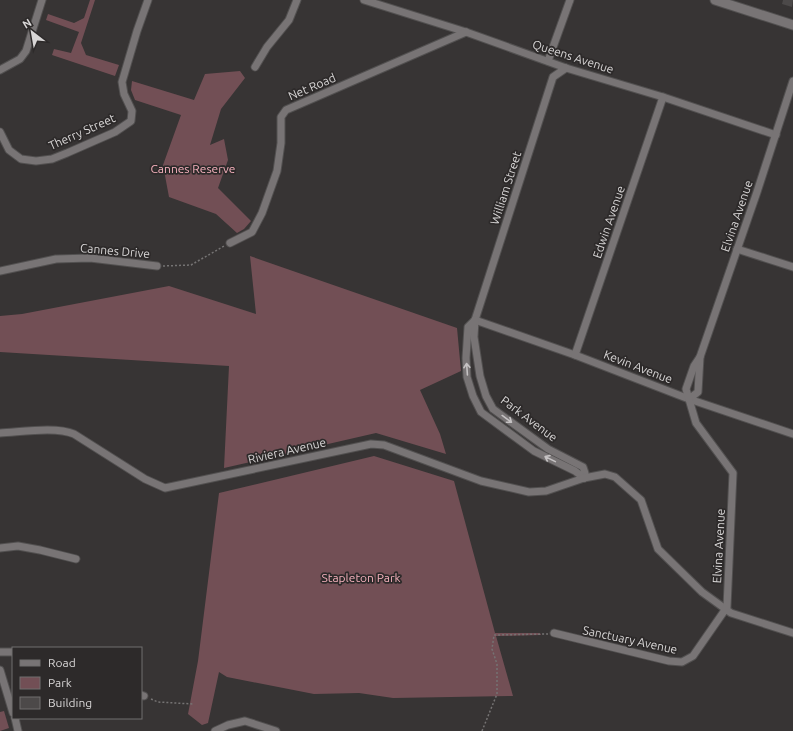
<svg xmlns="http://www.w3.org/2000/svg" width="793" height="731" viewBox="0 0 793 731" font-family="Ubuntu,sans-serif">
	<rect width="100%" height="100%" fill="#373434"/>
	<!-- green -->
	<g fill="#724f55">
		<path d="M90 0H95L81 43 86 55 119 65 115 76 52 55 54 49 71 53 79 32 46 20 48 14 74 23 84 18Z"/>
		<path d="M240 71 245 78 221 109 210 145 224 139 228 160 218 188 251 221 244 229 237 233 216 214 169 197 163 165 181 115 135 100 131 90 132 81 194 100 205 74Z"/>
		<path d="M250 256 457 328 461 371 420 390 440 434 446 454 376 433 224 468 229 366 0 352V316L22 314 169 286 256 314Z"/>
		<path d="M374 456 454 481 495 633H540L541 635 496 636 513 696 393 698 359 693 314 694 227 677 219 672 208 723 202 725 188 714 198 661 219 493Z"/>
		<path d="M4 711 9 728 0 731V712Z"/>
	</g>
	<!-- building -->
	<path fill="#4c4949" d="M783 0H793L792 7 782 4Z"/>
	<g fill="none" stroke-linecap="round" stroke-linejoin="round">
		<!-- street casing -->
		<g stroke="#525050" stroke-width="9">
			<g id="street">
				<path d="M364 0 466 32 566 68 663 97 776 135"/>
				<path d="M548 61 570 0"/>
				<path d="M255 67 267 47 289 20 297 0"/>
				<path d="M566 68 553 77 475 320 474 337 480 376 486 396 493 409 548 449 583 467 585 473 584 478"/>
				<path d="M0 70 20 59 26 51 42 0"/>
				<path d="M0 132 9 150 21 159 36 161 52 159 67 153 115 132 131 121 132 111 124 94 122 82 137 31 148 0"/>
				<path d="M230 243 252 232 262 213 277 171 281 143V117L286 110 466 32"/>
				<path d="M737 249 793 267"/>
				<path d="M0 271 56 259 90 258 157 266"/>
				<path d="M475 320 575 355 689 399 793 434"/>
				<path d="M475 320 468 327 466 358 467 377 473 396 481 412 534 451 575 471 584 478"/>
				<path d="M575 355 663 97"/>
				<path d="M689 399 698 392 700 357 757 192 793 81"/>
				<path d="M0 433C21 432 56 426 74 434L145 479 165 488 371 444 384 445 481 481 529 492 546 491 584 478 605 474 615 477 641 500 658 549 702 592 731 613 793 633"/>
				<path d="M0 548 18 546 40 550 76 559"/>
				<path d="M554 633 669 661 682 662 693 656 727 607 733 473 696 423 686 389 694 366 700 357"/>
				<path d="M0 652H13"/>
				<path d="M0 670 13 713"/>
				<path d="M141 695 144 696"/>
				<path d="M15 718 18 731"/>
				<path d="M215 731 228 725 245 721 276 731"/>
			</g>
		</g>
		<!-- secondary casing -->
		<g stroke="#525050" stroke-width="11">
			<path id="secondary" d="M715 0 793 25"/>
		</g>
		<!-- path -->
		<g stroke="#757373" stroke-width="1.5" stroke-dasharray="2 2" stroke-linecap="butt">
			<path d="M163 266 191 265 224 246"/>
			<path d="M151 699 158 702 193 704"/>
			<path d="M482 731 497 694V664L492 649 494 635 548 634"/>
		</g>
		<!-- street -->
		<use href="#street" stroke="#787475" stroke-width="7"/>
		<!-- secondary -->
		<use href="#secondary" stroke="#787475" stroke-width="9"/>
	</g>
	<!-- one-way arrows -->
	<defs><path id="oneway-shaft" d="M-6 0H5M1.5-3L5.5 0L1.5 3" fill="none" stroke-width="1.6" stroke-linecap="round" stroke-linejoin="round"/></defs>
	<g stroke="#c5c2c3">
		<use href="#oneway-shaft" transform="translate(467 369) rotate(-94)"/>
		<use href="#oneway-shaft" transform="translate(507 419) rotate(36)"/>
		<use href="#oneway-shaft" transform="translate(550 459) rotate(-154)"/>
	</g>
	<g text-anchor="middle" stroke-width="3.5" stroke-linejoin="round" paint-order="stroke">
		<!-- street labels -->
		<g font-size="12" fill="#d8d6d6" stroke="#2d2a2a">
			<text transform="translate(573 57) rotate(18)" y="4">Queens Avenue</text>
			<text transform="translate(312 87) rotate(-23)" y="4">Net Road</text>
			<text transform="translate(82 132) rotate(-24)" y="4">Therry Street</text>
			<text transform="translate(506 188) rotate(-72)" y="4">William Street</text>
			<text transform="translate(737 216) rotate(-71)" y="4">Elvina Avenue</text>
			<text transform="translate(609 222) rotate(-71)" y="4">Edwin Avenue</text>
			<text transform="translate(115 251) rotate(5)" y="4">Cannes Drive</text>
			<text transform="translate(638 367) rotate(21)" y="4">Kevin Avenue</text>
			<text transform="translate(529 419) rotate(37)" y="4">Park Avenue</text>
			<text transform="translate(287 451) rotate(-13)" y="4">Riviera Avenue</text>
			<text transform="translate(719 546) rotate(-87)" y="4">Elvina Avenue</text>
			<text transform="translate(630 640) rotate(12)" y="4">Sanctuary Avenue</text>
		</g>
		<!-- park labels -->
		<g font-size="12" fill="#f5b1bd" stroke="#2d2a2a">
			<text x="193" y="173">Cannes Reserve</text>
			<text x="361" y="582">Stapleton Park</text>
		</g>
	</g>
	<!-- legend -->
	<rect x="12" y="647" width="130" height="72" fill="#2d2a2a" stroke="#716f6f"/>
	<rect x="20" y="660" width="20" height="6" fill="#787475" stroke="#716f6f"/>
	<text x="48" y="667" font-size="12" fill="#d8d6d6">Road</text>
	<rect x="20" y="677" width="20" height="12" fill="#724f55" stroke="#716f6f"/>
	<text x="48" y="687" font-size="12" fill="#d8d6d6">Park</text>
	<rect x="20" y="697" width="20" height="12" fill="#4c4949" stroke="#716f6f"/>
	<text x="48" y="707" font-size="12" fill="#d8d6d6">Building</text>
	<!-- north arrow -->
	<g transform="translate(32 32) rotate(329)" stroke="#2d2a2a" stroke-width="3" paint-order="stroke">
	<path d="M0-3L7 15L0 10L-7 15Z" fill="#d8d6d6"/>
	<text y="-6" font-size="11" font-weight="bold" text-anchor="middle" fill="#d8d6d6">N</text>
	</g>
</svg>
